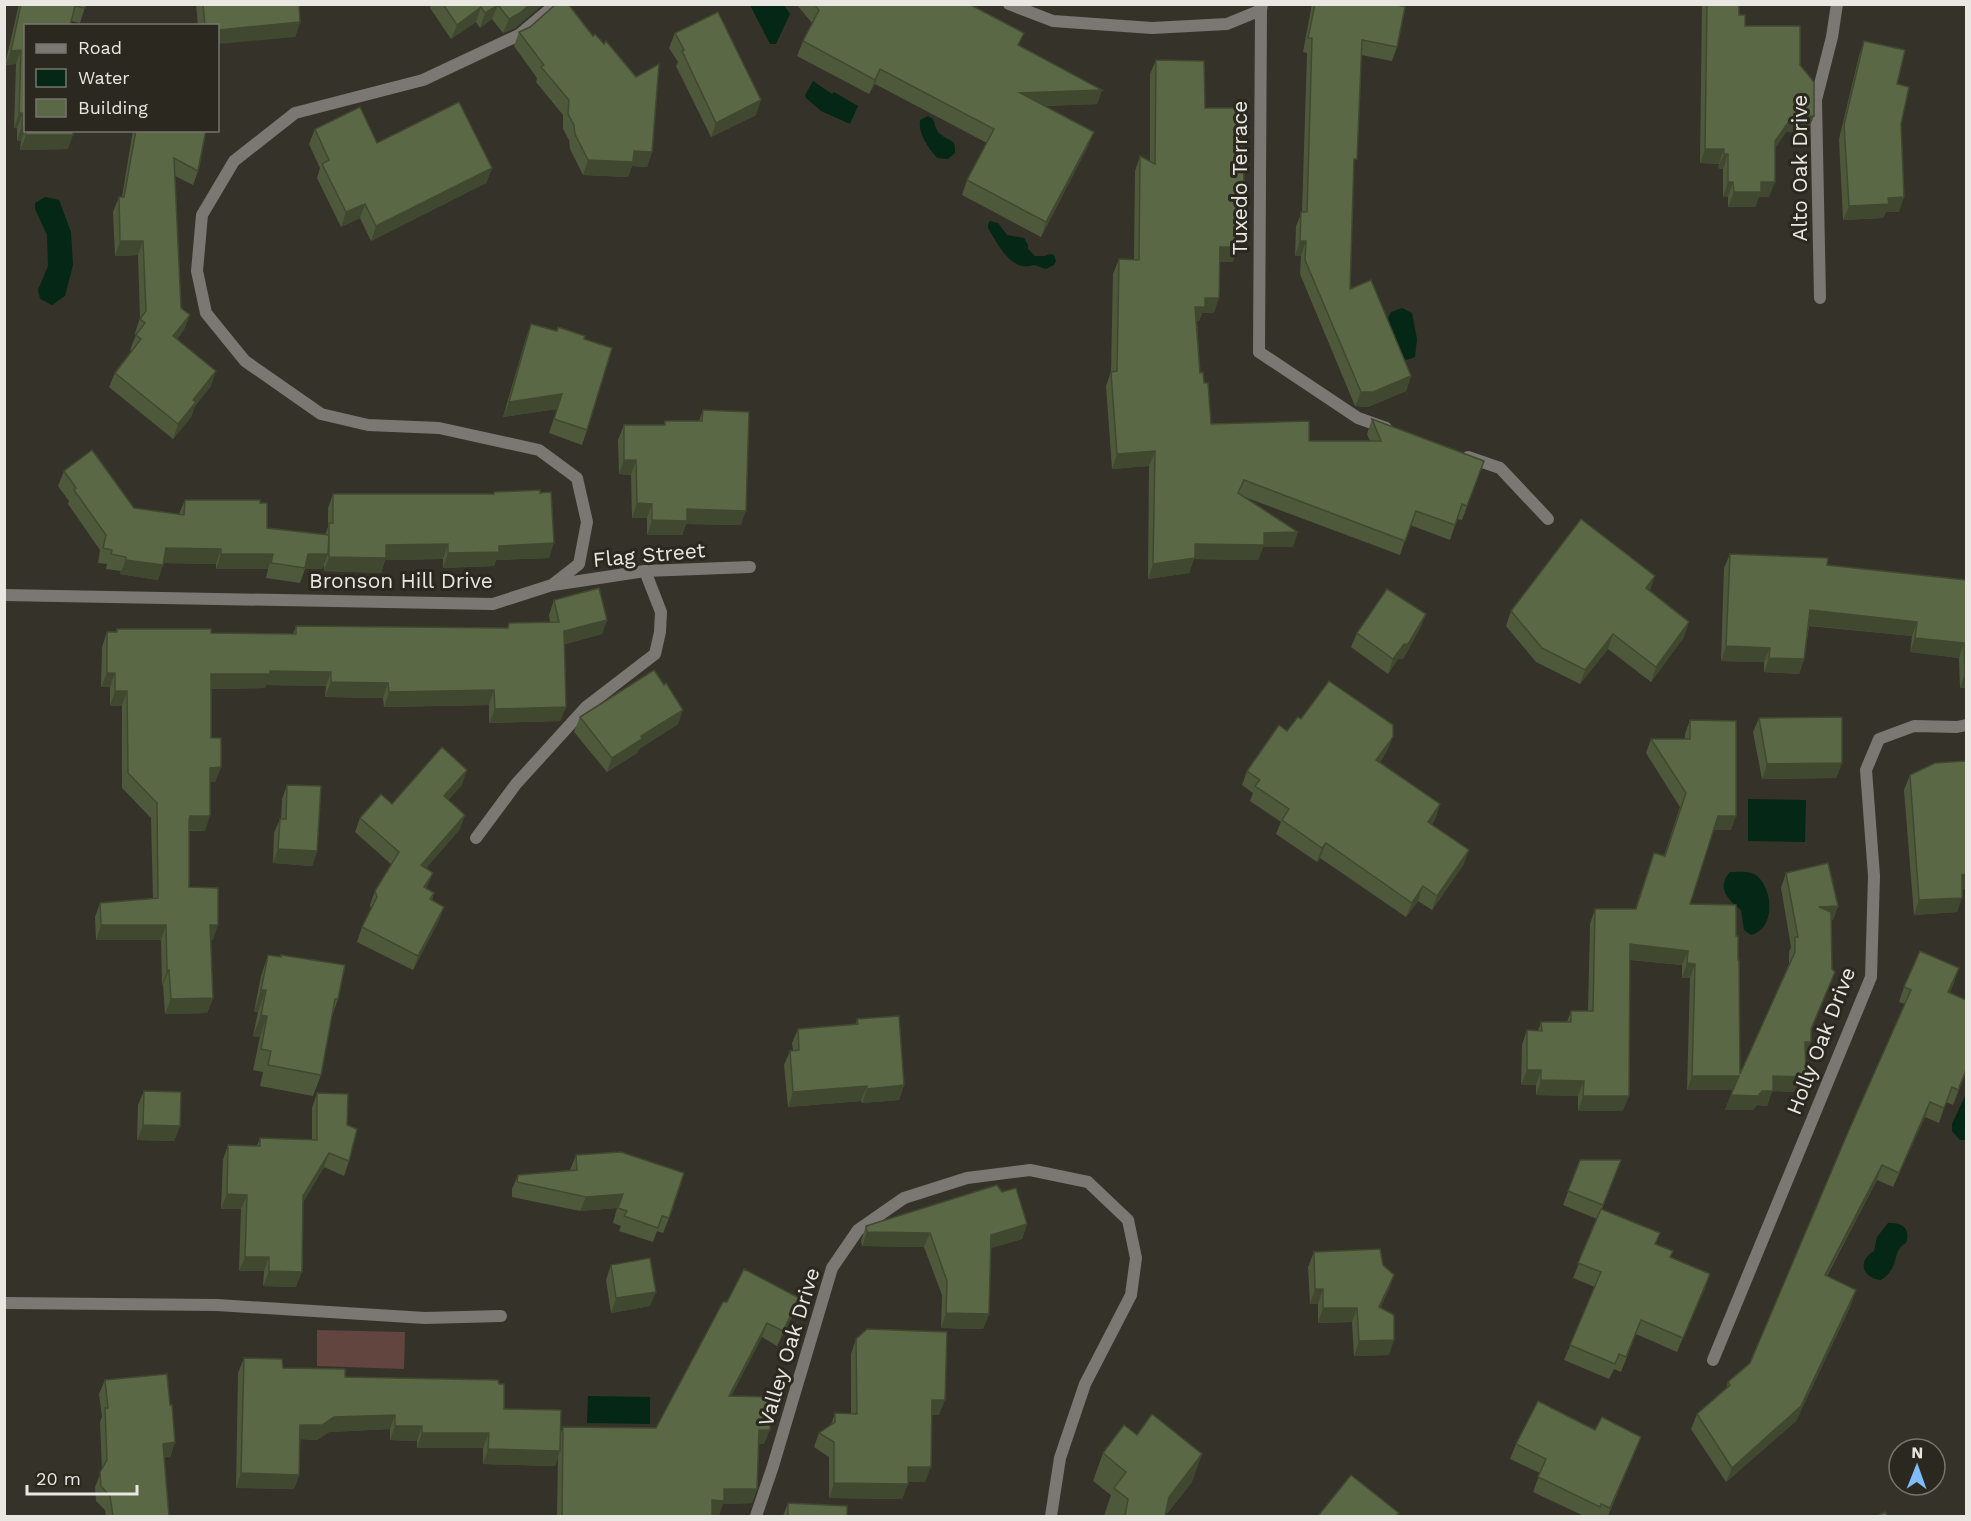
<svg xmlns="http://www.w3.org/2000/svg" width="1971" height="1521" viewBox="0 0 1971 1521" font-family="'Work Sans',sans-serif">
	<rect width="100%" height="100%" fill="#353229"/>
	<!-- green -->
	<path fill="#62453f" d="M317 1330 405 1332 404 1369 317 1366Z"/>
	<!-- water -->
	<g fill="#042815">
		<path d="M750 5H784L790 14 776 44H770Z"/>
		<path d="M813 81 832 94 834 92 858 106 850 124 821 111 806 98 805 95Z"/>
		<path d="M928 116 933 119C935 124 936 131 940 134 949 142 956 137 955 153L948 159 937 158C928 147 918 134 920 120Z"/>
		<path d="M45 197 59 200 71 232 73 265 65 296 52 305 40 299 38 290 48 266 47 235 35 209V203Z"/>
		<path d="M990 221 998 223 1007 235 1024 238 1028 245V249L1035 256H1045L1050 254 1054 255 1056 261 1054 265 1046 269 1034 265C1011 273 998 244 988 228V224Z"/>
		<path d="M1402 308 1412 313 1417 339 1415 357 1407 360 1403 359 1386 323 1391 312Z"/>
		<path d="M1748 799 1806 800 1805 842 1748 841Z"/>
		<path d="M1730 872C1738 872 1750 870 1757 876 1774 890 1775 930 1751 935L1744 930 1741 910C1728 900 1716 887 1730 872Z"/>
		<path d="M1966 1094V1140H1960L1952 1131V1124Z"/>
		<path d="M1888 1223C1902 1222 1911 1228 1906 1243 1890 1252 1902 1266 1881 1280 1862 1278 1857 1261 1874 1251L1877 1237Z"/>
		<path d="M588 1396 650 1397V1424L587 1423Z"/>
	</g>
	<g fill="none" stroke-linecap="round" stroke-linejoin="round">
		<!-- service -->
		<g stroke="#7b7773" stroke-width="12">
			<path d="M1259 352 1358 418 1386 428"/>
			<path d="M1468 457 1500 468 1548 519"/>
			<path d="M4 1303 217 1305 425 1318 501 1316"/>
		</g>
		<!-- minor -->
		<g stroke="#7b7773" stroke-width="12">
			<path d="M1009 4 1053 21 1152 28 1227 24 1261 10"/>
			<path d="M1820 298 1816 100 1832 37 1837 4"/>
			<path d="M1259 352 1261 10 1262 4"/>
			<path d="M553 585 645 571 750 567"/>
			<path d="M4 595 493 604 552 585 579 564 587 522 577 478 539 450 439 428 368 425 321 414 245 361 206 313 197 271 202 215 234 161 295 113 423 80 519 35 556 4"/>
			<path d="M476 838 516 784 586 707 655 654 660 632 661 612 645 571"/>
			<path d="M1713 1360 1871 977 1874 876 1866 770 1879 739 1914 726 1957 727 1966 725"/>
			<path d="M756 1516 773 1466 832 1268 858 1230 904 1198 967 1178 1030 1170 1088 1182 1128 1220 1136 1258 1131 1295 1085 1384 1060 1458 1051 1516"/>
		</g>
	</g>
	<!-- wall -->
	<g fill="#4e593b">
		<path d="M19 4H86L80 23 71 21 26 26 68 149 20 150 21 141H17V128H14L16 64 5 65Z"/>
		<path d="M196 4H299L300 22 295 37 218 26H198Z"/>
		<path d="M431 4H543L515 28 503 33 492 19 480 28 476 22 451 39 430 8Z"/>
		<path d="M796 4H969L1019 46 1102 90 1097 104 1045 106 1088 146 1041 237 962 195 967 180 987 143 875 84 869 94 797 56 803 41 812 23Z"/>
		<path d="M1312 4H1393L1397 47 1392 61 1361 55 1353 168 1350 289 1411 376 1406 391 1368 407 1355 406 1300 274 1301 256H1295L1296 226 1302 212 1307 53 1303 52Z"/>
		<path d="M1702 4H1739V15L1745 26 1800 65 1808 130 1786 132 1775 148 1769 197H1759L1755 207H1728V197H1723V169L1718 168 1719 164 1700 163Z"/>
		<path d="M519 32 593 36 652 152 647 167 632 166 628 177 583 175 570 149 569 140 563 129V115L536 82 537 78 514 46Z"/>
		<path d="M675 33 756 115 711 137 676 66 678 62 669 48Z"/>
		<path d="M1864 41 1901 124 1899 212H1886L1883 218 1843 220 1839 139 1859 56Z"/>
		<path d="M1156 60 1205 108 1244 196 1239 209 1233 262H1220L1214 313H1202L1199 321H1197L1200 373 1204 383 1211 424 1309 441H1370L1367 434 1372 419 1484 461 1462 520 1457 519 1450 540 1410 525 1400 555 1242 496 1293 547H1263L1258 560 1194 559 1189 573 1148 579 1149 466 1112 469 1106 386 1111 372 1113 274 1119 259 1134 260 1135 171 1140 156 1150 162V74Z"/>
		<path d="M315 129 377 143 492 168 486 183 371 241 360 218 341 227 317 178 320 168 309 144Z"/>
		<path d="M133 130H206L198 171 193 185 175 176 181 308 184 330 177 339 211 386 195 406 191 417 173 439 109 387 115 373 132 351 130 350 136 335 135 333 140 318 138 255 115 256 113 212 119 197H122Z"/>
		<path d="M531 324 584 339 587 430 582 445 549 433 557 409 503 417 526 338Z"/>
		<path d="M703 410 741 525 686 524 682 535H647V518H632L631 475 619 474 618 440 624 425H664L665 421H699Z"/>
		<path d="M64 471 134 508 179 514 185 500 260 503 267 528 325 535 328 527V508L333 494 549 558 496 560 494 566 443 568V559L385 560 381 573 324 571V565L322 569H305L300 583 266 578 268 569H216V564L163 563 158 580 120 574 121 571 106 569 107 564 98 563 100 550 68 504 69 501 58 486Z"/>
		<path d="M1730 554 1966 580V688H1960L1959 658 1910 652 1912 636 1809 626 1804 659 1799 674 1764 672V662L1721 661 1724 568Z"/>
		<path d="M1650 591 1684 637 1651 682 1608 649 1580 684 1536 662 1506 626 1511 611Z"/>
		<path d="M554 600 607 620 602 634 564 644 566 707 560 721 489 723V705L384 707 383 698 325 697 326 686 266 685 265 688 211 689V738L221 767 215 782H210L205 831H189V887L213 940H210L213 998 207 1013 165 1014 163 985H162L161 940H96L95 917 100 903 153 899 151 818 122 788V706H110V687H101L102 647 107 632H116L117 629 211 633 293 634 296 626 507 628 509 623 550 622 549 615Z"/>
		<path d="M1426 614 1420 628 1403 659H1398L1388 674 1351 647 1357 633Z"/>
		<path d="M580 717 678 724 639 749 637 753 607 772 574 732Z"/>
		<path d="M1759 718 1842 763 1836 778 1762 779 1753 732Z"/>
		<path d="M1301 719 1387 751 1380 762 1440 804 1435 819 1432 824 1464 864 1432 910 1418 901 1406 917 1320 858 1317 862 1276 834 1281 822 1250 801 1253 793 1242 785 1247 771 1287 731Z"/>
		<path d="M1690 720 1731 830H1713L1690 904 1736 936 1738 960 1740 1074 1789 964V952L1791 947 1781 888 1786 873 1838 906 1833 920 1831 921 1832 969 1835 972 1811 1031 1806 1056 1800 1092 1772 1091 1767 1106 1757 1105 1753 1110H1725L1733 1090H1687L1690 978H1682V965L1630 960 1623 1111H1578V1096L1536 1095V1085H1521L1522 1045 1527 1030 1538 1031 1541 1022H1567L1571 1011H1588L1590 924 1595 909H1635L1654 853 1664 856 1680 807 1646 753 1651 739H1685V734Z"/>
		<path d="M1910 775 1966 889H1962L1957 912 1914 915 1904 790Z"/>
		<path d="M287 785 317 851 312 866 273 863 274 833 280 819H281L282 799Z"/>
		<path d="M462 785 448 800 460 829 426 868 427 888 434 893 432 900 444 907 438 922 413 970 357 942 362 927 371 909 370 905 375 891 392 865 355 832 360 818 392 804Z"/>
		<path d="M268 955 338 999 331 1019 321 1075 313 1096 260 1086 263 1072 253 1070 260 1037 253 1036 258 1012H254L261 976Z"/>
		<path d="M1959 968 1950 992 1966 1072 1953 1105 1946 1102 1939 1123 1925 1117 1893 1187 1877 1180 1827 1276 1851 1305 1796 1421 1726 1482 1691 1429 1697 1414 1726 1389 1728 1382 1750 1363 1905 1004 1899 1002 1904 987Z"/>
		<path d="M857 1019 904 1085 899 1100 862 1103 861 1101 788 1107 784 1065 790 1051 793 1050 792 1043 798 1029 856 1024Z"/>
		<path d="M144 1091 180 1126 174 1141 137 1140 138 1105Z"/>
		<path d="M317 1093 347 1125 349 1161 344 1176 324 1167 303 1202 296 1287 263 1286 264 1271H239L241 1209H221L223 1160 228 1145 257 1146 260 1138 312 1140V1108Z"/>
		<path d="M576 1155 669 1218 663 1233 657 1231 653 1242 619 1231 621 1226 613 1223 617 1208 580 1211 512 1197V1189L518 1175 570 1170Z"/>
		<path d="M1580 1160H1621L1602 1209 1656 1244 1671 1257 1710 1274 1677 1352 1636 1334 1621 1372 1614 1369 1609 1379 1564 1360 1595 1287 1573 1278 1597 1219 1563 1205Z"/>
		<path d="M1002 1192 1027 1224 1022 1239 990 1248 989 1314 983 1329 941 1328 942 1295 924 1247 862 1246 861 1241 866 1226Z"/>
		<path d="M1314 1252 1383 1265 1394 1275 1389 1289 1380 1308 1389 1355 1354 1356 1352 1322 1318 1323V1304H1310L1308 1267Z"/>
		<path d="M611 1265 650 1306 611 1313 606 1280Z"/>
		<path d="M723 1302 794 1313 777 1346 762 1337 731 1396 764 1444H759L757 1489 752 1503 723 1504 719 1515H712V1516H557L558 1457 555 1466 483 1464V1448H417V1441L390 1440V1429L329 1432 317 1440 300 1439 299 1475 294 1489 236 1488 238 1373 244 1358 283 1368 345 1377 499 1384 504 1409 560 1435 563 1427 656 1428Z"/>
		<path d="M856 1339 939 1415H932L925 1482H908L902 1499 829 1498V1457L814 1447 819 1433 831 1425 835 1413 851 1414V1354Z"/>
		<path d="M105 1380 170 1405 175 1442 170 1457H164L169 1516H106L105 1510 96 1501 95 1487 102 1470 100 1422 102 1417 99 1394Z"/>
		<path d="M1641 1437 1608 1516H1584L1533 1492 1540 1473 1510 1459 1516 1444Z"/>
		<path d="M1103 1453 1192 1482 1165 1516H1104L1111 1495 1093 1481Z"/>
		<path d="M788 1503 847 1516H783Z"/>
	</g>
	<!-- shaded-wall -->
	<g fill="#404930">
		<path d="M530 4H543L515 28 503 33 509 19Z"/>
		<path d="M498 5 492 19 480 28 485 13Z"/>
		<path d="M481 7 476 22 451 39 457 25Z"/>
		<path d="M300 22 295 37 218 44V30Z"/>
		<path d="M21 50 16 64 5 65 11 51Z"/>
		<path d="M880 69 875 84 869 94 875 80Z"/>
		<path d="M1102 90 1097 104 1015 107 1020 93Z"/>
		<path d="M761 100 756 115 711 137 716 123Z"/>
		<path d="M19 113H23L17 128H14Z"/>
		<path d="M1814 116 1808 130 1786 132 1770 155 1775 141 1792 117Z"/>
		<path d="M22 126H26V127L21 141H17Z"/>
		<path d="M1094 132 1088 146 1041 237 1046 222Z"/>
		<path d="M26 135H73L68 149 20 150Z"/>
		<path d="M1705 149H1724L1719 164 1700 163Z"/>
		<path d="M634 151 652 152 647 167 632 166 628 177 583 175 588 160Z"/>
		<path d="M1724 154H1728L1723 169 1718 168Z"/>
		<path d="M492 168 486 183 371 241 376 226Z"/>
		<path d="M1728 182H1733L1728 197H1723Z"/>
		<path d="M1761 182H1775L1769 197H1759L1755 207H1728L1734 192Z"/>
		<path d="M1239 195 1244 196 1238 210Z"/>
		<path d="M1904 197 1899 212H1886L1883 218 1843 220 1849 206 1888 198Z"/>
		<path d="M365 204 360 218 341 227 346 212Z"/>
		<path d="M120 241H143L138 255 115 256Z"/>
		<path d="M1300 241H1306L1301 256H1295Z"/>
		<path d="M1220 247H1239L1233 262H1215Z"/>
		<path d="M1205 298H1219L1214 313H1202L1199 321H1190L1195 307Z"/>
		<path d="M190 315 184 330 168 350 173 336Z"/>
		<path d="M216 371 211 386 195 406 191 417 173 439 178 424 193 400Z"/>
		<path d="M1411 376 1406 391 1368 407 1355 406 1361 392Z"/>
		<path d="M562 394 557 409 503 417 509 402Z"/>
		<path d="M1155 451 1149 466 1112 469 1117 454Z"/>
		<path d="M624 460H636L631 475 619 474Z"/>
		<path d="M637 503 652 504 647 518H632Z"/>
		<path d="M687 509 746 511 741 525 686 524 682 535H647L652 520Z"/>
		<path d="M1298 532 1293 547H1263L1258 560 1194 559 1189 573 1148 579 1153 564 1195 544 1264 533Z"/>
		<path d="M554 543 549 558 496 560 494 566 443 568 448 553 499 546Z"/>
		<path d="M448 544 443 559 385 560 381 573 324 571 329 557 386 545Z"/>
		<path d="M166 548 221 549 216 564 160 563Z"/>
		<path d="M221 554H273L268 569H216Z"/>
		<path d="M308 554H328L322 569H305Z"/>
		<path d="M126 560 163 565 158 580 120 574Z"/>
		<path d="M1655 576 1650 591 1640 603 1646 588Z"/>
		<path d="M1810 610 1917 622 1912 636 1805 625Z"/>
		<path d="M1426 614 1420 628 1403 659H1398L1388 674 1393 659Z"/>
		<path d="M607 620 602 634 559 646 564 631Z"/>
		<path d="M1689 622 1684 637 1651 682 1656 667Z"/>
		<path d="M1613 634 1608 649 1580 684 1585 670Z"/>
		<path d="M1915 638 1964 643 1959 658 1910 652Z"/>
		<path d="M1726 646 1770 648 1764 662 1721 661Z"/>
		<path d="M1769 658 1804 659 1799 674 1764 672Z"/>
		<path d="M270 671 331 672 326 686 266 685 265 688 205 689 211 674Z"/>
		<path d="M107 673H115L110 687H101Z"/>
		<path d="M1965 673H1966V688H1960Z"/>
		<path d="M331 682 388 683 383 698 325 697Z"/>
		<path d="M494 690 489 705 384 707 389 692Z"/>
		<path d="M115 691H127L122 706H110Z"/>
		<path d="M566 707 560 721 489 723 495 709Z"/>
		<path d="M683 710 678 724 639 749 637 753 607 772 612 758 641 736Z"/>
		<path d="M1393 737 1387 751 1371 774 1376 760Z"/>
		<path d="M1842 763 1836 778 1762 779 1767 764Z"/>
		<path d="M221 767 215 782H205L210 768Z"/>
		<path d="M467 770 462 785 439 810 444 796Z"/>
		<path d="M1440 804 1435 819 1423 836 1428 822Z"/>
		<path d="M465 815 460 829 416 880 421 865Z"/>
		<path d="M190 816H210L205 831 185 830Z"/>
		<path d="M1718 816H1736L1731 830H1712Z"/>
		<path d="M1326 843 1320 858 1317 862 1322 848Z"/>
		<path d="M278 849 317 851 312 866 273 863Z"/>
		<path d="M1469 850 1464 864 1432 910 1437 896Z"/>
		<path d="M433 873 427 887 418 901 424 887Z"/>
		<path d="M1966 874V889L1957 890 1962 875Z"/>
		<path d="M1423 886 1418 901 1406 917 1412 903Z"/>
		<path d="M1962 898 1957 912 1914 915 1919 900Z"/>
		<path d="M1838 906 1833 920 1814 922 1819 907Z"/>
		<path d="M444 907 438 922 413 970 418 956Z"/>
		<path d="M101 925H166L161 940H96Z"/>
		<path d="M210 925H218L213 940H204Z"/>
		<path d="M1630 944 1688 951 1682 965 1624 959Z"/>
		<path d="M1687 963 1695 964 1690 978H1682Z"/>
		<path d="M1959 968 1954 983 1943 1006 1948 992Z"/>
		<path d="M167 970H169L163 985H162Z"/>
		<path d="M1835 972 1806 1042H1811L1806 1056 1800 1057Z"/>
		<path d="M261 990H266L258 1012H254Z"/>
		<path d="M213 998 207 1013 165 1014 171 999Z"/>
		<path d="M261 1015 267 1016 260 1037 253 1036Z"/>
		<path d="M1527 1070H1541L1536 1085H1521Z"/>
		<path d="M1966 1070V1072L1953 1105 1958 1090Z"/>
		<path d="M1692 1076H1739L1734 1090H1687Z"/>
		<path d="M1773 1076 1806 1077 1800 1092 1772 1091 1767 1106 1757 1105 1753 1110H1725L1731 1095Z"/>
		<path d="M1541 1080 1584 1081 1578 1096 1536 1095Z"/>
		<path d="M904 1085 899 1100 862 1103 867 1089Z"/>
		<path d="M867 1086 861 1101 788 1107 793 1092Z"/>
		<path d="M1583 1096H1629L1623 1111H1578Z"/>
		<path d="M1930 1102 1925 1117 1893 1187 1899 1173Z"/>
		<path d="M143 1125 180 1126 174 1141 137 1140Z"/>
		<path d="M329 1153 324 1167 298 1211 303 1196Z"/>
		<path d="M1882 1165 1877 1180 1819 1289 1825 1275Z"/>
		<path d="M227 1194 247 1195 241 1209H221Z"/>
		<path d="M623 1194 617 1208 580 1211 586 1197Z"/>
		<path d="M1027 1224 1022 1239 985 1250 991 1235Z"/>
		<path d="M867 1232 930 1233 924 1247 862 1246Z"/>
		<path d="M245 1257H269L264 1271H239Z"/>
		<path d="M269 1271 302 1272 296 1287 263 1286Z"/>
		<path d="M1710 1274 1705 1289 1677 1352 1683 1338Z"/>
		<path d="M1394 1275 1389 1289 1374 1322 1379 1307Z"/>
		<path d="M1315 1289H1323L1318 1304H1310Z"/>
		<path d="M1856 1290 1851 1305 1796 1421 1726 1482 1732 1468Z"/>
		<path d="M656 1292 650 1306 611 1313 616 1298Z"/>
		<path d="M799 1298 794 1313 777 1346 783 1331Z"/>
		<path d="M1323 1308H1357L1352 1322 1318 1323Z"/>
		<path d="M946 1313 989 1314 983 1329 941 1328Z"/>
		<path d="M767 1323 762 1337 723 1411 729 1396Z"/>
		<path d="M1394 1340 1389 1355 1354 1356 1359 1341Z"/>
		<path d="M932 1400H945L939 1415H927Z"/>
		<path d="M395 1415 390 1429 329 1432 317 1440 295 1439 300 1425 334 1417Z"/>
		<path d="M395 1426H422L417 1441 390 1440Z"/>
		<path d="M759 1430H770L764 1444H754Z"/>
		<path d="M422 1433H489L483 1448H417Z"/>
		<path d="M1641 1437 1635 1452 1607 1516 1610 1508Z"/>
		<path d="M175 1442 170 1457 158 1458 163 1444Z"/>
		<path d="M488 1449 560 1451 555 1466 483 1464Z"/>
		<path d="M1202 1454 1192 1482 1165 1516 1169 1497Z"/>
		<path d="M908 1467H931L925 1482H902Z"/>
		<path d="M241 1473 299 1475 294 1489 236 1488Z"/>
		<path d="M834 1483 908 1484 902 1499 829 1498Z"/>
		<path d="M724 1489H757L752 1503 723 1504 719 1515H707L712 1500Z"/>
	</g>
	<!-- building -->
	<g fill="#5b6845" stroke="#404930" stroke-width="1.5">
		<path d="M21 4H86L85 8 75 6 70 26H26V126H22L23 113H19L21 50 11 51Z"/>
		<path d="M203 4H299L300 22 218 30V26H205Z"/>
		<path d="M443 4H530L520 13 509 19 498 5 485 13 481 7 457 25Z"/>
		<path d="M556 4H568L593 36 595 34 604 44 606 41 636 77 659 64 652 152 634 151 633 162 588 160 575 134 574 125 568 114 569 100 541 67 544 65 519 32 530 27Z"/>
		<path d="M814 4H969L1024 33 1018 45 1102 90 1020 93 1094 132 1046 222 967 180 994 129 880 69 875 80 803 41 819 10Z"/>
		<path d="M1315 4H1393L1405 7 1397 47 1362 40 1357 159H1354L1350 289 1371 280 1411 376 1373 392H1361L1305 260 1306 241H1300L1301 212H1307L1312 38H1308Z"/>
		<path d="M1707 4H1739V15H1745V26H1800V65L1814 82V116L1792 117 1775 141V182H1761V192H1734L1733 182H1728V154H1724V149H1705Z"/>
		<path d="M718 12 761 100 716 123 682 51 684 50 675 33Z"/>
		<path d="M1864 41 1905 50 1897 84 1909 87 1901 124 1904 197 1888 198 1889 204 1849 206 1844 125Z"/>
		<path d="M1156 60 1204 61 1205 108H1243L1244 196 1239 195V247H1220L1219 298H1205V307H1195L1200 373 1203 372 1204 383H1208L1211 424 1309 421V441H1381L1372 419 1484 461 1467 506 1462 504 1455 525 1416 511 1405 541 1244 480 1238 493 1298 532 1264 533V545L1195 544V558L1153 564 1155 451 1117 454 1111 372 1117 371 1119 259 1139 260 1140 156 1155 164Z"/>
		<path d="M459 102 492 168 376 226 365 204 346 212 322 164 329 160 315 129 360 107 377 143Z"/>
		<rect x="26" y="130" width="47" height="5"/>
		<path d="M136 130H206L198 171 174 158 181 308 190 315 173 336 216 371 193 400 196 402 178 424 115 373 141 339 136 335 145 323 140 319 146 311 143 241H120L119 197H124Z"/>
		<path d="M531 324 557 331 558 327 585 336 584 339 612 348 587 430 554 419 562 394 509 402Z"/>
		<path d="M703 410 749 412 746 511 687 509V521L652 520V504L637 503 636 460H624V425H665V421H702Z"/>
		<path d="M92 450 134 508 184 515 185 500H260V503H267V528L329 535 328 554H308L305 568 271 563 273 554H221V549L166 548 163 565 126 560V557L111 554 112 550 103 548 106 535 74 490 76 488 64 471Z"/>
		<path d="M540 490V493L551 492 554 543 499 546V552L448 553V544L386 545V558L329 557V523H333V494H494V492Z"/>
		<path d="M1581 519 1655 576 1646 588 1689 622 1656 667 1613 634 1585 670 1542 648 1511 611Z"/>
		<path d="M1730 554 1828 558 1827 565 1966 580V673H1965L1964 643 1915 638 1917 622 1810 610 1804 659 1769 658 1770 648 1726 646Z"/>
		<path d="M599 588 607 620 564 631 566 707 495 709 494 690 389 692 388 683 331 682V672L270 671V674H211V738H221V767L210 768V816H190L189 819V887L218 888V925H210L213 998 171 999 169 970H167L166 925H101L100 903 158 898 157 803 128 773 127 691H115V673H107V632H117V629H211V633L296 634V626L508 628 509 623 559 622 554 600Z"/>
		<path d="M1387 589 1426 614 1408 644H1404L1393 659 1357 633Z"/>
		<path d="M654 670 664 685 666 683 683 710 641 736 642 739 612 758 580 717Z"/>
		<path d="M1329 681 1393 725V737L1376 760 1440 804 1428 822 1469 850 1437 896 1423 886 1412 903 1326 843 1322 848 1282 820 1289 809 1255 786 1260 780 1247 771 1279 725 1287 731 1298 717 1301 719Z"/>
		<path d="M1842 717V763L1767 764 1759 718Z"/>
		<path d="M1690 720 1736 721V816H1718L1690 904 1736 905V936H1738V960H1739L1740 1074 1795 952V937H1798L1786 873 1828 863 1838 906 1819 907 1831 912 1832 969 1835 972 1811 1029V1042H1805L1806 1077 1773 1076V1091H1762L1758 1096 1731 1095 1739 1076H1692L1695 964 1687 963 1688 951 1630 944 1629 1096H1583L1584 1081 1541 1080V1070H1527V1030L1542 1031 1541 1022H1571V1011H1593L1595 909H1636L1654 853 1665 856 1686 793 1651 739H1690Z"/>
		<path d="M442 747 467 770 444 796 465 815 421 865 433 873 424 887 434 893 430 899 444 907 418 956 362 927 377 897 375 891 399 852 360 818 381 794 392 804Z"/>
		<path d="M1966 761V874L1962 875V898L1919 900 1910 775 1935 763Z"/>
		<path d="M287 785 321 786 317 851 278 849 280 819H286Z"/>
		<path d="M1920 951 1959 968 1948 992 1966 1000V1070L1958 1090 1952 1087 1944 1108 1930 1102 1899 1173 1882 1165 1825 1275 1856 1290 1801 1406 1732 1468 1697 1414 1730 1385 1728 1382 1750 1363 1849 1130 1911 990 1904 987Z"/>
		<path d="M268 955 281 957V955L345 965 338 999H335L321 1075 268 1065 271 1051 261 1049 267 1016 261 1015 266 990H261Z"/>
		<path d="M899 1016 904 1085 867 1089V1086L793 1092 790 1051 799 1050 798 1029 858 1024 857 1019Z"/>
		<path d="M144 1091 181 1092 180 1126 143 1125Z"/>
		<path d="M317 1093 348 1094 347 1125 357 1129 349 1161 329 1153 303 1196 302 1272 269 1271V1257H245L247 1195 227 1194 228 1145 260 1146V1138L317 1140Z"/>
		<path d="M621 1152 684 1173 669 1218 662 1216 658 1228 624 1216 627 1211 618 1208 623 1194 586 1197 517 1182 518 1175 577 1170 576 1155Z"/>
		<path d="M1580 1160H1621L1603 1205 1568 1191Z"/>
		<path d="M997 1185 1002 1192 1016 1188 1027 1224 991 1235 989 1314 946 1313 947 1281 930 1233 867 1232 866 1226Z"/>
		<path d="M1601 1209 1660 1233 1655 1244 1673 1251 1670 1257 1710 1274 1683 1338 1641 1320 1626 1357 1619 1354 1615 1364 1570 1345 1601 1272 1578 1263Z"/>
		<path d="M1380 1249 1383 1265 1394 1275 1379 1307 1394 1315V1340L1359 1341 1357 1308H1323V1289H1315L1314 1252Z"/>
		<path d="M650 1258 656 1292 616 1298 611 1265Z"/>
		<path d="M744 1269 799 1298 783 1331 767 1323 729 1396 770 1397V1430H759L757 1489H724V1501L712 1500V1516H562L563 1427 656 1428 723 1302H727Z"/>
		<path d="M867 1329 947 1332 945 1400H932L931 1467H908V1484L834 1483V1442L819 1433 835 1422V1413L857 1414 856 1339Z"/>
		<path d="M244 1358 282 1359 283 1368 345 1369V1377L498 1380 499 1384H504V1409L561 1410 560 1451 488 1449 489 1433H422V1426H395V1415L334 1417 322 1425H300L299 1475 241 1473Z"/>
		<path d="M167 1374 170 1405H172L175 1442 163 1444 169 1516H113L110 1496 101 1486 100 1472 107 1460 105 1408H108L105 1380Z"/>
		<path d="M1538 1401 1595 1430 1602 1417 1641 1437 1610 1508 1601 1504 1600 1507 1538 1477 1546 1459 1516 1444Z"/>
		<path d="M1152 1414 1202 1454 1169 1497 1165 1516H1125L1128 1499 1114 1488 1126 1472 1103 1453 1124 1425 1137 1435Z"/>
		<path d="M1351 1475 1399 1513 1396 1516H1318Z"/>
		<path d="M788 1503 847 1506V1516H788Z"/>
		<path d="M1885 1512 1888 1516H1877Z"/>
	</g>
	<g text-anchor="middle" stroke-width="6" stroke-linejoin="round" paint-order="stroke">
		<!-- street labels -->
		<g font-size="21" fill="#e9e7e1" stroke="#2b281f">
			<text transform="translate(1800 168) rotate(-90)" y="7">Alto Oak Drive</text>
			<text transform="translate(1240 178) rotate(-90)" y="7">Tuxedo Terrace</text>
			<text transform="translate(649 555) rotate(-5)" y="7">Flag Street</text>
			<text x="401" y="588">Bronson Hill Drive</text>
			<text transform="translate(1821 1041) rotate(-69)" y="7">Holly Oak Drive</text>
			<text transform="translate(789 1347) rotate(-73)" y="7">Valley Oak Drive</text>
		</g>
	</g>
	<!-- border -->
	<rect width="1971" height="1521" fill="none" stroke="#e9e7e1" stroke-width="12"/>
	<!-- legend -->
	<rect x="24" y="24" width="195" height="108" fill="#2b281f" stroke="#77746d" stroke-width="1.5"/>
	<rect x="36" y="44" width="30" height="9" fill="#7b7773" stroke="#77746d" stroke-width="1.5"/>
	<text x="78" y="54" font-size="18" fill="#e9e7e1">Road</text>
	<rect x="36" y="69" width="30" height="18" fill="#042815" stroke="#77746d" stroke-width="1.5"/>
	<text x="78" y="84" font-size="18" fill="#e9e7e1">Water</text>
	<rect x="36" y="99" width="30" height="18" fill="#5b6845" stroke="#77746d" stroke-width="1.5"/>
	<text x="78" y="114" font-size="18" fill="#e9e7e1">Building</text>
	<!-- north arrow -->
	<g transform="translate(1917 1467) rotate(1)"><circle r="28" fill="#2b281f" stroke="#77746d" stroke-width="1.5"/>
	<path d="M0-4.5L10 22L0 15L-10 22Z" fill="#7fbdfa"/>
	<text y="-9" font-size="16" font-weight="bold" text-anchor="middle" fill="#e9e7e1">N</text>
	</g>
	<!-- scale -->
	<path d="M27 1485v9h110v-9" fill="none" stroke="#e9e7e1" stroke-width="3"/>
	<text x="36" y="1485" font-size="18" fill="#e9e7e1" stroke="#2b281f" stroke-width="4.5" paint-order="stroke">20 m</text>
</svg>
